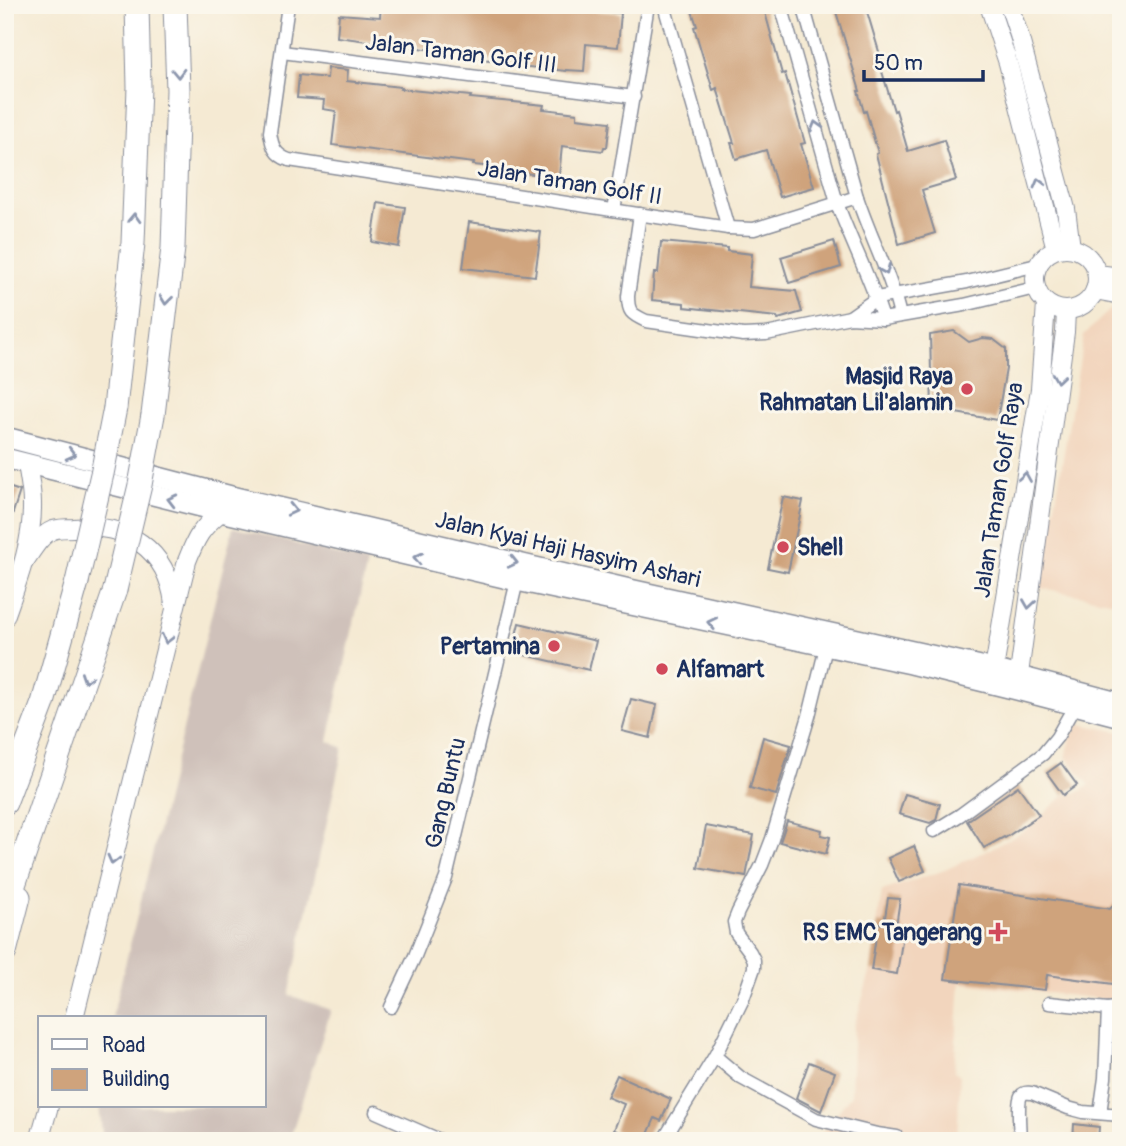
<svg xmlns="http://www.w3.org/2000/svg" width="1126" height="1146" viewBox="0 0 1126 1146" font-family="Pangolin,sans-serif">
	<rect width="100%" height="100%" fill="#fbf7ec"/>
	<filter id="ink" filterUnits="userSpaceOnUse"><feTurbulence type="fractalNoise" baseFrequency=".0143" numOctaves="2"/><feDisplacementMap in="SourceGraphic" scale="14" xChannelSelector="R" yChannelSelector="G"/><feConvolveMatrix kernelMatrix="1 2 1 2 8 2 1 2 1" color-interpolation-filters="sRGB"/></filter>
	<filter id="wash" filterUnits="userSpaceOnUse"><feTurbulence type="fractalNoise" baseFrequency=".00686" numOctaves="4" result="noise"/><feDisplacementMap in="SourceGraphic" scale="28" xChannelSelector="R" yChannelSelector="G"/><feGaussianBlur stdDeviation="1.57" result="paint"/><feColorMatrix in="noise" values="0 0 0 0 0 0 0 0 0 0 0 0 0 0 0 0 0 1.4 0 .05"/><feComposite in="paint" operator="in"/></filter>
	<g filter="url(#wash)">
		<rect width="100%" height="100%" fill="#f5ead3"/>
		<!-- built -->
		<g fill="#f2d5bd">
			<path d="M1116 304 1121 305V603L1041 588 1084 335Z"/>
			<path d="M1075 723 1121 732V1001L960 983 954 1071 960 1075 957 1141H891L821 1134 851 1095 854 1027 870 973 882 891 945 870 990 849 1024 831 1066 794 1079 792 1090 785 1066 757Z"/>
		</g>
		<!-- industrial -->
		<path fill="#cfc1ba" d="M233 527 367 563 328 741 343 748 289 995 331 1010 289 1141H103L99 1106H264V1018H112Z"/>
		<g id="blocks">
			<!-- building -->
			<g fill="#cfa37c">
				<path d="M381 5H555L554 7 571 9 621 13 618 47 586 44 584 71 566 70V71L499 64V61L463 57V54L337 37 339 14 380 17Z"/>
				<path d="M701 5H763L782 74 785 73 805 143 801 144 814 187 780 197 766 150 736 159 731 143H734L717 88 713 90 694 27 697 26 691 8Z"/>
				<path d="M834 5H865L883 65H880L894 111 896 110 908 151 944 140 956 180 922 190 935 233 899 244 876 154 878 153 866 111 864 112 858 91H860Z"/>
				<path d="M328 68 348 70 347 81 401 87 400 89 471 96 470 98 544 105 543 109 577 113V118L610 122 607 147H604L603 151 562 146 559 176 521 173V171L494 169V167L473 165 474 163 332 145 336 111 323 109 324 100 297 98 299 75 327 78Z"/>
				<path d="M378 203 405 207 399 247 372 242Z"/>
				<path d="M469 222 541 232 535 276 463 268Z"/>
				<path d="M834 241 841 267 789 283 781 257Z"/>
				<path d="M661 242 727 248V251L752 254 749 287 796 291 802 312 778 319 777 317 684 307V303L652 300 654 273H658Z"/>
				<path d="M954 331 969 342 983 338 993 339 1006 349V369L997 420 932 409 930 335Z"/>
				<path d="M5 486 20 491 8 528H5Z"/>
				<path d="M783 497 803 501 788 572 768 568Z"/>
				<path d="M519 623 596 641 589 670 512 652Z"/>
				<path d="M631 699 657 705 650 738 622 731Z"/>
				<path d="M763 737 791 745 776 795 750 788Z"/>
				<path d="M1061 763 1077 785 1063 795 1047 773Z"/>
				<path d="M1018 786 1039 815 1005 838 1004 837 984 848 967 821Z"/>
				<path d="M905 794 940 804 936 820 930 823 899 814Z"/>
				<path d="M787 821 822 830 821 835 830 837 826 854 780 842Z"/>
				<path d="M706 826 754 835 746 877 698 868Z"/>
				<path d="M914 846 925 871 899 882 888 858Z"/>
				<path d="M959 885 1110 909 1121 896V985L1047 975 1045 990 945 979Z"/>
				<path d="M888 898 900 899 896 926 904 928 897 974 871 970 878 923 884 924Z"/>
				<path d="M809 1062 835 1072 821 1111 796 1098Z"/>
				<path d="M617 1075 671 1099 661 1121 655 1118 645 1141H641L614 1130 624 1104 607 1097Z"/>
				<path d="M1074 1124 1099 1127 1098 1141H1073Z"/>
			</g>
		</g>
	</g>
	<g filter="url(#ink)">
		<use href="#blocks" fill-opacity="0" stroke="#888c98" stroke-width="2"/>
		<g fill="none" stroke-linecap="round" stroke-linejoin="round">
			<!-- street casing -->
			<g stroke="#888c98" stroke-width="15">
				<g id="street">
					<path d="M288 5 270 132C272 147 275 155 289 160L728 228 754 229 857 197"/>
					<path d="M664 5 728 228"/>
					<path d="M781 5 837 203C851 242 871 279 883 319"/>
					<path d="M803 5 857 197C870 237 891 275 900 316"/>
					<path d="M282 52 634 97"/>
					<path d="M614 210 648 5"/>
					<path d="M640 214 628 296C628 312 631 314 646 321L743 335 766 334 850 317 883 319 964 305 1035 288"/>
					<path d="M850 317 877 298 967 282 1037 265"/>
					<path d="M934 831 960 815 1043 754 1057 737 1075 705"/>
					<path d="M1049 1003 1108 1009"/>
					<path d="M391 1007 415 956 446 878 517 581"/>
					<path d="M715 1056 741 1078 816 1119 877 1134 897 1137"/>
					<path d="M376 1112 442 1141"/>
					<path d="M1100 1113 1105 1078 1108 1009 1121 1007"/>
					<path d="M663 1141 715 1056 743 999 754 968V960L750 952 736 933 734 922 738 912 762 865 772 839 809 716 828 639"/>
					<path d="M1020 1141C1020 1132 1017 1103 1021 1096 1025 1091 1027 1093 1032 1093L1068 1108 1083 1112 1121 1115"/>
				</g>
			</g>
			<!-- secondary casing -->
			<g stroke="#888c98" stroke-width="20">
				<g id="secondary">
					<path d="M989 5 1008 63 1056 249"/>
					<path d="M1009 5 1019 35 1066 209 1071 248"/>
					<circle cx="1066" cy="279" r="31"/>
					<path d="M1097 274 1121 277"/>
					<path d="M1095 290 1121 295"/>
					<path d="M24 562C32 551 40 535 53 530 59 528 68 528 74 528 127 522 167 550 174 603"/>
					<path d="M5 617C18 580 33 542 32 503 32 490 29 477 27 464"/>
					<path d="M992 682 1040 389 1046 304"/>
					<path d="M1017 689 1065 332 1066 311"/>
					<path d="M74 1018 187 561C196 538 201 528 221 512"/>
					<path d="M39 1141 49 1106"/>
				</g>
			</g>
			<!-- primary casing -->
			<g stroke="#888c98" stroke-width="22">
				<g id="primary">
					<path d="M5 437 231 496 634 590 981 666 1121 703"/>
					<path d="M5 458 221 512 517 581 911 664 1017 690 1121 717"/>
				</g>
			</g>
			<!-- highway casing -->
			<g stroke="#888c98" stroke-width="25">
				<g id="highway">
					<path d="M115 408 133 243 139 87 137 5"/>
					<path d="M153 415 173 248 178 90 175 5"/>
					<path d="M5 803 43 703 77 582"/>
					<path d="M5 911 115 590"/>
					<path d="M5 952 19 897"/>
				</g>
			</g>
			<!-- street -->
			<use href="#street" stroke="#fff" stroke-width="12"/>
			<!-- secondary -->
			<use href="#secondary" stroke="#fff" stroke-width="18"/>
			<!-- primary -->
			<use href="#primary" stroke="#fff" stroke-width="19"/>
			<!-- highway -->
			<use href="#highway" stroke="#fff" stroke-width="23"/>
			<!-- highway-bridge casing -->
			<g stroke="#888c98" stroke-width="25" stroke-linecap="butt">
				<g id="highway-bridge">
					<path d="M77 582 102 474 115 408"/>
					<path d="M115 590 140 485 153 415"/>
				</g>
			</g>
			<!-- highway-bridge -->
			<use href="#highway-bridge" stroke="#fff" stroke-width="23"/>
		</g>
		<!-- one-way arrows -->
		<defs><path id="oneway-chevron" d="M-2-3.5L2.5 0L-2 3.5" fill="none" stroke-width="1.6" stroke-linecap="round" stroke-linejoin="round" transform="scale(1.75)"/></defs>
		<g stroke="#8d97ae">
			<use href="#oneway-chevron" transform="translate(178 73) rotate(88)"/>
			<use href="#oneway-chevron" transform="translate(816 126) rotate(-106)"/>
			<use href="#oneway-chevron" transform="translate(1039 183) rotate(-105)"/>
			<use href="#oneway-chevron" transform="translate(134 218) rotate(-88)"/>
			<use href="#oneway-chevron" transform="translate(885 270) rotate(67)"/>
			<use href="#oneway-chevron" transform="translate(166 300) rotate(97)"/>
			<use href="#oneway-chevron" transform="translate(1058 378) rotate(98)"/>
			<use href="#oneway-chevron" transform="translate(71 454) rotate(15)"/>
			<use href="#oneway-chevron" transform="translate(1025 477) rotate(-81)"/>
			<use href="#oneway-chevron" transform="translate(172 500) rotate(-166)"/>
			<use href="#oneway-chevron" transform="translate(292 510) rotate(13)"/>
			<use href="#oneway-chevron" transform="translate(418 558) rotate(-167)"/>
			<use href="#oneway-chevron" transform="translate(513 562) rotate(13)"/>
			<use href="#oneway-chevron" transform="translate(1029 604) rotate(98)"/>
			<use href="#oneway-chevron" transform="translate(712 623) rotate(-168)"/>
			<use href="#oneway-chevron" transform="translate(167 639) rotate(104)"/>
			<use href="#oneway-chevron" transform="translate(86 678) rotate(109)"/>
			<use href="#oneway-chevron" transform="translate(113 860) rotate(104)"/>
		</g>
	</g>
	<!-- markers -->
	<g fill="#d1495b" stroke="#fbf7ec" stroke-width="2.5">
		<circle cx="967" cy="389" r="7"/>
		<circle cx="783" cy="547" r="7"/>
		<circle cx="554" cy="646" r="7"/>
		<circle cx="662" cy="669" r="7"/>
		<path d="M994.5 921.5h7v7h7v7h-7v7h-7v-7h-7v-7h7z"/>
	</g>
	<g text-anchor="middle" stroke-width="6" stroke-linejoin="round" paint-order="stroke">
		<!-- street labels -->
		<g font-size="23" fill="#1b2f5e" stroke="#fbf7ec">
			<text transform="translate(461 53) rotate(7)" y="8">Jalan Taman Golf III</text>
			<text transform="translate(570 182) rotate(9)" y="8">Jalan Taman Golf II</text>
			<text transform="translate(998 490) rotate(-81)" y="8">Jalan Taman Golf Raya</text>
			<text transform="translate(568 549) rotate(13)" y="8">Jalan Kyai Haji Hasyim Ashari</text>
			<text transform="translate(445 793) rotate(-77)" y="8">Gang Buntu</text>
		</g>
		<!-- poi labels -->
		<g font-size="23" font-weight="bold" fill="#1b2f5e" stroke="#fbf7ec" text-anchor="end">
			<text x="953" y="384">Masjid Raya<tspan x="953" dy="26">Rahmatan Lil'alamin</tspan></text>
			<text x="797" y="555" text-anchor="start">Shell</text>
			<text x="540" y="654">Pertamina</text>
			<text x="676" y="677" text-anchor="start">Alfamart</text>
			<text x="982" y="940">RS EMC Tangerang</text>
		</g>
	</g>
	<!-- margin -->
	<rect width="1126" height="1146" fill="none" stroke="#fbf7ec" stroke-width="28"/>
	<!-- legend -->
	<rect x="38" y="1016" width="228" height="91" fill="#fbf7ec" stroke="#a1a7b3" stroke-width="2"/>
	<rect x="52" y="1039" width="35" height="10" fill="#ffffff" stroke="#a1a7b3" stroke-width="2"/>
	<text x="102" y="1052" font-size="21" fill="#1b2f5e">Road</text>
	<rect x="52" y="1069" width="35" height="21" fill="#cfa37c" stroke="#a1a7b3" stroke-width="2"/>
	<text x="102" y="1086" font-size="21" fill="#1b2f5e">Building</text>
	<!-- scale -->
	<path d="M864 70v10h119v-10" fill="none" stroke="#1b2f5e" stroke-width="3.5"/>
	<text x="874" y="70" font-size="21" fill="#1b2f5e" stroke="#fbf7ec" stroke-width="5" paint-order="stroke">50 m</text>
</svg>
